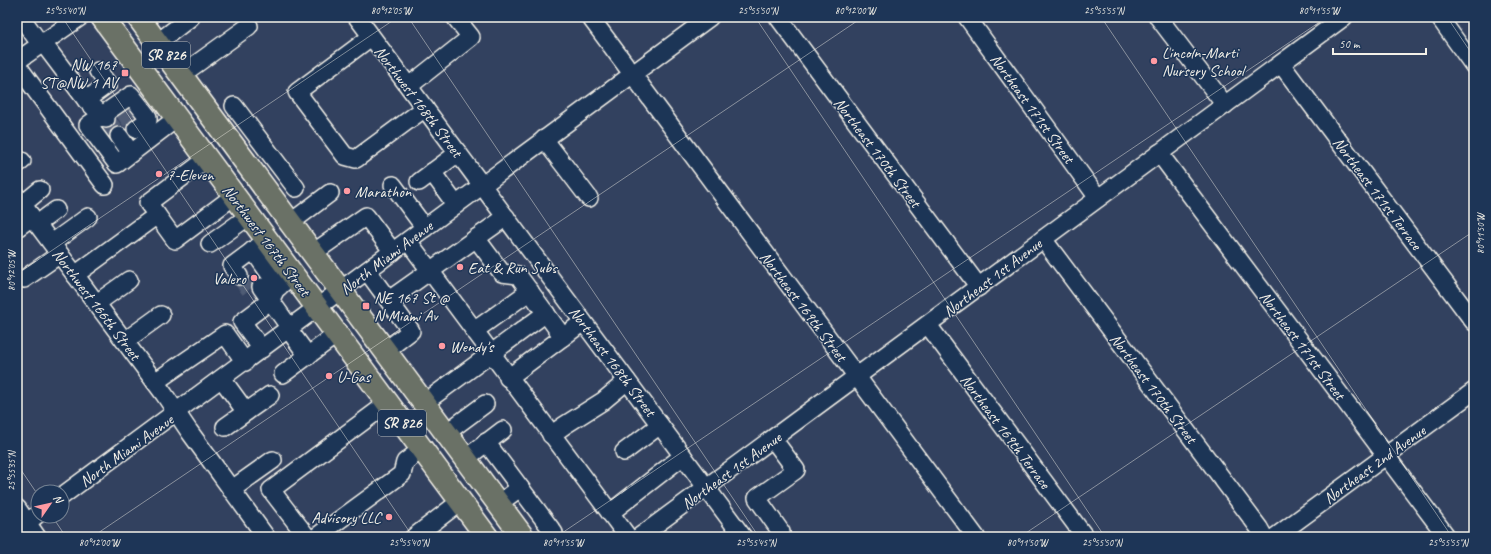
<svg xmlns="http://www.w3.org/2000/svg" width="1491" height="554" viewBox="0 0 1491 554" font-family="Caveat,sans-serif">
	<rect width="100%" height="100%" fill="#32415f"/>
	<filter id="ink" filterUnits="userSpaceOnUse"><feTurbulence type="fractalNoise" baseFrequency=".025" numOctaves="2"/><feDisplacementMap in="SourceGraphic" scale="8" xChannelSelector="R" yChannelSelector="G"/><feConvolveMatrix kernelMatrix="1 2 1 2 8 2 1 2 1" color-interpolation-filters="sRGB"/></filter>
	<g filter="url(#ink)">
		<g fill="none" stroke-linecap="round" stroke-linejoin="round">
			<!-- minor-tunnel -->
			<g stroke="#4f5b74" stroke-width="17" stroke-dasharray="17 8" stroke-linecap="butt">
				<path d="M121 108 133 125"/>
				<path d="M106 119 119 136"/>
				<path d="M239 276 253 294"/>
			</g>
			<!-- minor casing -->
			<g stroke="#f4f1e8" stroke-width="20">
				<g id="minor">
					<path d="M21 17 41 45"/>
					<path d="M357 17 743 537"/>
					<path d="M590 17 976 537"/>
					<path d="M778 17 979 287"/>
					<path d="M967 17 1098 198"/>
					<path d="M1158 17 1225 105"/>
					<path d="M1439 17 1474 66"/>
					<path d="M371 37 297 92 345 156 356 159 425 108"/>
					<path d="M43 43 86 100 106 119"/>
					<path d="M157 43 191 17"/>
					<path d="M17 61 80 17"/>
					<path d="M1281 64 1474 322"/>
					<path d="M17 65 105 185"/>
					<path d="M181 75 249 26"/>
					<path d="M409 86 471 37 455 17"/>
					<path d="M86 100 108 84 98 71"/>
					<path d="M234 106 296 188"/>
					<path d="M136 129 148 120V117L131 95 88 125 117 164 177 118"/>
					<path d="M119 136 131 153"/>
					<path d="M544 139 589 198"/>
					<path d="M1159 153 1447 537"/>
					<path d="M17 164 22 161"/>
					<path d="M432 172 456 205"/>
					<path d="M419 182 458 153"/>
					<path d="M393 185 425 228"/>
					<path d="M17 197 164 394 189 431 266 537"/>
					<path d="M23 204 40 190"/>
					<path d="M157 215 148 203 207 159"/>
					<path d="M290 223 330 193"/>
					<path d="M37 224 56 210"/>
					<path d="M17 228 32 217"/>
					<path d="M476 238 502 273 518 275 563 337 583 322"/>
					<path d="M1043 239 1259 528 1264 537"/>
					<path d="M408 241 628 537"/>
					<path d="M52 243 88 217"/>
					<path d="M210 244 249 216"/>
					<path d="M253 250 279 287"/>
					<path d="M313 253 366 216 393 252"/>
					<path d="M367 271 411 331 385 351"/>
					<path d="M75 275 157 215 175 240 234 196"/>
					<path d="M239 276 232 266 267 240"/>
					<path d="M24 279 60 254"/>
					<path d="M261 287 290 328"/>
					<path d="M389 300 506 217"/>
					<path d="M97 303 129 280"/>
					<path d="M928 325 1085 537"/>
					<path d="M289 330 308 356"/>
					<path d="M474 331 530 291"/>
					<path d="M125 341 161 315"/>
					<path d="M262 349 242 322 270 301 276 289 293 275"/>
					<path d="M283 374 337 334"/>
					<path d="M508 378 563 337"/>
					<path d="M222 379 246 412"/>
					<path d="M155 382 225 334 245 362"/>
					<path d="M424 403 546 313"/>
					<path d="M225 427 270 395"/>
					<path d="M446 433 485 404"/>
					<path d="M551 435 565 425 603 401 627 381"/>
					<path d="M773 439 796 470 757 498 781 532"/>
					<path d="M486 442 554 533 549 537"/>
					<path d="M624 452 660 425"/>
					<path d="M465 459 503 430"/>
					<path d="M231 490 273 460"/>
					<path d="M62 496C279 337 494 176 710 17"/>
					<path d="M498 504 520 488"/>
					<path d="M17 508 37 537"/>
					<path d="M610 513 683 456"/>
					<path d="M17 530 38 514"/>
					<path d="M307 537 271 490 388 403"/>
					<path d="M316 537 402 474 405 462 422 449"/>
					<path d="M414 537 461 501"/>
					<path d="M639 537 1344 17"/>
					<path d="M1275 537 1474 391"/>
				</g>
			</g>
			<!-- major casing -->
			<g stroke="#f4f1e8" stroke-width="25">
				<g id="major">
					<path d="M102 17 487 537"/>
					<path d="M138 17 523 537"/>
				</g>
			</g>
			<!-- minor -->
			<use href="#minor" stroke="#1d3557" stroke-width="17"/>
			<!-- major -->
			<use href="#major" stroke="#6a7166" stroke-width="22"/>
		</g>
	</g>
	<!-- ticks -->
	<path fill="none" stroke="#f4f1e8" stroke-width="1" stroke-opacity="0.45" d="M62 17 413 537M408 17 759 537M755 17 1105 537M1101 17 1452 537M1447 17 1474 57M17 274 398 17M17 464 38 495M52 516 66 537M92 537 863 17M556 537 1327 17M1020 537 1474 231"/>
	<!-- markers -->
	<g fill="#ff9aa2" stroke="#1d3557" stroke-width="1.5">
		<circle cx="1154" cy="61" r="4"/>
		<rect x="121" y="69" width="8" height="8" rx="2"/>
		<circle cx="159" cy="174" r="4"/>
		<circle cx="347" cy="191" r="4"/>
		<circle cx="460" cy="267" r="4"/>
		<circle cx="254" cy="278" r="4"/>
		<rect x="362" y="302" width="8" height="8" rx="2"/>
		<circle cx="442" cy="346" r="4"/>
		<circle cx="329" cy="376" r="4"/>
		<circle cx="389" cy="517" r="4"/>
	</g>
	<g text-anchor="middle" stroke-width="3" stroke-linejoin="round" paint-order="stroke">
		<!-- shield labels -->
		<g fill="#1d3557" stroke="#b4b9bc" stroke-width="1">
			<rect x="142" y="42" width="48" height="26" rx="3"/>
			<rect x="378" y="410" width="48" height="26" rx="3"/>
		</g>
		<g font-size="15" font-weight="bold" fill="#f4f1e8">
			<text x="166" y="60">SR 826</text>
			<text x="402" y="428">SR 826</text>
		</g>
		<!-- poi labels -->
		<g font-size="16" fill="#f4f1e8" stroke="#1d3557" text-anchor="start">
			<text x="1162" y="58">Lincoln-Marti<tspan x="1162" dy="18">Nursery School</tspan></text>
			<text x="117" y="70" text-anchor="end">NW 167<tspan x="117" dy="18">ST@NW 1 AV</tspan></text>
			<text x="167" y="180">7-Eleven</text>
			<text x="355" y="197">Marathon</text>
			<text x="468" y="273">Eat &amp; Run Subs</text>
			<text x="246" y="284" text-anchor="end">Valero</text>
			<text x="374" y="303">NE 167 St @<tspan x="374" dy="18">N Miami Av</tspan></text>
			<text x="450" y="352">Wendy's</text>
			<text x="337" y="382">U-Gas</text>
			<text x="381" y="523" text-anchor="end">Advisory LLC</text>
		</g>
		<!-- street labels -->
		<g font-size="16" fill="#f4f1e8" stroke="#1d3557">
			<text transform="translate(419 101) rotate(53)" y="6">Northwest 168th Street</text>
			<text transform="translate(1033 108) rotate(54)" y="6">Northeast 171st Street</text>
			<text transform="translate(878 152) rotate(53)" y="6">Northeast 170th Street</text>
			<text transform="translate(1378 193) rotate(53)" y="6">Northeast 171st Terrace</text>
			<text transform="translate(267 240) rotate(53)" y="6">Northwest 167th Street</text>
			<text transform="translate(386 257) rotate(-37)" y="6">North Miami Avenue</text>
			<text transform="translate(992 277) rotate(-37)" y="6">Northeast 1st Avenue</text>
			<text transform="translate(97 304) rotate(53)" y="6">Northwest 166th Street</text>
			<text transform="translate(804 306) rotate(53)" y="6">Northeast 169th Street</text>
			<text transform="translate(1303 345) rotate(53)" y="6">Northeast 171st Street</text>
			<text transform="translate(613 361) rotate(53)" y="6">Northeast 168th Street</text>
			<text transform="translate(1154 388) rotate(53)" y="6">Northeast 170th Street</text>
			<text transform="translate(1006 431) rotate(53)" y="6">Northeast 169th Terrace</text>
			<text transform="translate(126 450) rotate(-36)" y="6">North Miami Avenue</text>
			<text transform="translate(1374 464) rotate(-36)" y="6">Northeast 2nd Avenue</text>
			<text transform="translate(731 470) rotate(-36)" y="6">Northeast 1st Avenue</text>
		</g>
	</g>
	<!-- margin -->
	<rect width="1491" height="554" fill="none" stroke="#1d3557" stroke-width="44"/>
	<!-- north arrow -->
	<g transform="translate(50 504) rotate(56)"><circle r="19" fill="#1d3557" stroke="#738091"/>
	<path d="M0-3L7 15L0 10L-7 15Z" fill="#ff9aa2"/>
	<text y="-6" font-size="11" font-weight="bold" text-anchor="middle" fill="#f4f1e8">N</text>
	</g>
	<!-- scale -->
	<path d="M1333 48v6h93v-6" fill="none" stroke="#f4f1e8" stroke-width="2"/>
	<text x="1339" y="48" font-size="12" fill="#f4f1e8" stroke="#1d3557" stroke-width="3" paint-order="stroke">50 m</text>
	<rect x="22" y="22" width="1447" height="510" fill="none" stroke="#f4f1e8" stroke-width="1.5"/>
	<g font-size="10" text-anchor="middle" fill="#f4f1e8">
		<text x="65" y="14">25°55'40"N</text>
		<text x="391" y="14">80°12'05"W</text>
		<text x="758" y="14">25°55'50"N</text>
		<text x="855" y="14">80°12'00"W</text>
		<text x="1104" y="14">25°55'55"N</text>
		<text x="1319" y="14">80°11'55"W</text>
		<text transform="translate(1480 234) rotate(-90)" y="4">80°11'50"W</text>
		<text transform="translate(11 271) rotate(-90)" y="4">80°12'05"W</text>
		<text transform="translate(11 471) rotate(-90)" y="4">25°55'35"N</text>
		<text x="99" y="546">80°12'00"W</text>
		<text x="409" y="546">25°55'40"N</text>
		<text x="563" y="546">80°11'55"W</text>
		<text x="756" y="546">25°55'45"N</text>
		<text x="1027" y="546">80°11'50"W</text>
		<text x="1102" y="546">25°55'50"N</text>
		<text x="1448" y="546">25°55'55"N</text>
	</g>
</svg>
